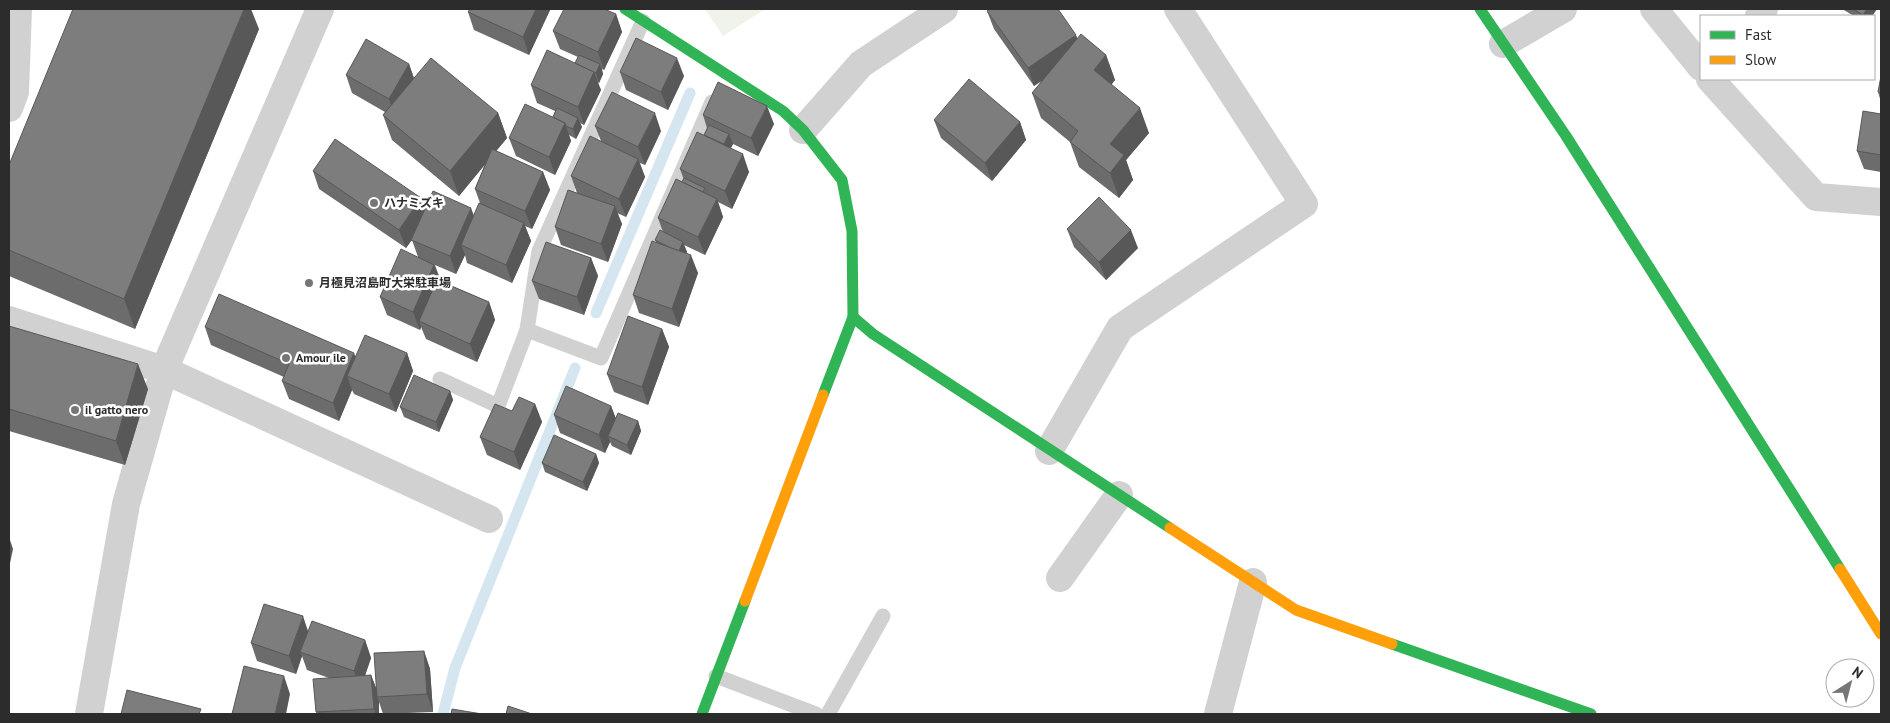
<svg xmlns="http://www.w3.org/2000/svg" width="1890" height="723" viewBox="0 0 1890 723" font-family="'PT Sans','Noto Sans JP',sans-serif">
	<rect width="100%" height="100%" fill="#fff"/>
	<!-- green -->
	<path fill="#eff3ea" d="M705 9H765L723 36Z"/>
	<g fill="none" stroke-linecap="round" stroke-linejoin="round">
		<!-- stream -->
		<g stroke="#d6e6f0" stroke-width="11">
			<path d="M596 313 690 93"/>
			<path d="M443 714 455 668 575 368"/>
		</g>
		<!-- lane -->
		<g stroke="#d1d1d1" stroke-width="15">
			<path d="M643 21 539 251 527 330 601 358 712 102"/>
			<path d="M440 379 498 406 527 330"/>
			<path d="M716 676 816 714"/>
			<path d="M828 714 883 616"/>
		</g>
		<!-- street -->
		<g stroke="#d1d1d1" stroke-width="28">
			<path d="M1654 9 1701 67"/>
			<path d="M1759 16 1764 9"/>
			<path d="M1503 44 1563 9"/>
			<path d="M1710 79 1816 197 1881 202"/>
			<path d="M9 108 15 92 18 9"/>
			<path d="M803 130 861 64 944 9"/>
			<path d="M9 320 164 370 489 519"/>
			<path d="M1049 451 1120 328 1304 204 1178 9"/>
			<path d="M1060 578 1119 495"/>
			<path d="M89 714 126 504 164 370 320 9"/>
			<path d="M1218 714 1253 582"/>
		</g>
		<!-- fast -->
		<g stroke="#30b455" stroke-width="11">
			<path d="M625 9 783 111 803 130 842 180 852 231 853 317 823 395"/>
			<path d="M1480 9 1566 136 1840 569"/>
			<path d="M853 317 873 334 1170 528"/>
			<path d="M1392 644 1591 714"/>
			<path d="M702 714 745 601"/>
		</g>
		<!-- slow -->
		<g stroke="#ff9f0a" stroke-width="11">
			<path d="M1170 528 1296 610 1392 644"/>
			<path d="M1840 569 1881 634"/>
			<path d="M745 601 823 395"/>
		</g>
	</g>
	<!-- wall -->
	<g fill="#6c6c6c">
		<path d="M470 9H550V10L529 55 474 30 468 12Z"/>
		<path d="M1842 9H1877L1872 16H1854Z"/>
		<path d="M987 11 1077 39 1106 55 1115 80 1111 85 1149 133 1126 160 1133 180 1119 198 1079 167 1070 142 1041 118 1032 93 1043 80 1034 86 994 29Z"/>
		<path d="M616 14 622 32 604 70 602 69 603 74 599 83 597 82 601 90 584 125 580 123 582 127 576 139 569 135 571 141 555 175 516 156 509 138 553 117 555 111 537 103 531 85 575 63 578 57 560 49 553 31Z"/>
		<path d="M259 29 135 329 9 276V165Z"/>
		<path d="M409 64 414 78 498 113 507 138 496 151 543 172 550 190 532 229 525 226 531 241 512 283 467 263 465 255 456 274 435 265 441 281 489 302 495 320 477 362 426 339 421 327 420 330 387 315 380 297 418 257 412 240 406 248 319 189 313 171 425 208 474 216 480 203 475 189 485 164 459 196 392 140 383 115 385 112 352 93 346 75Z"/>
		<path d="M620 72 684 76 668 110 626 90Z"/>
		<path d="M1881 76V102L1878 92Z"/>
		<path d="M1881 114V172L1864 169 1857 151Z"/>
		<path d="M703 115 774 124 758 156 733 144 730 149 749 172 732 209 718 202 723 217 705 255 684 245 687 252 686 253 698 273 679 327 639 313 633 295 656 242 655 240 663 232 658 218 684 180 680 169 705 136 704 135 707 128Z"/>
		<path d="M934 120 1020 122 1026 140 992 181 941 138Z"/>
		<path d="M595 126 661 131 645 165 640 163 645 177 626 217 617 213 622 224 608 262 561 245 555 227 577 193 571 176 601 141Z"/>
		<path d="M1067 229 1138 248 1106 280 1074 247Z"/>
		<path d="M591 258 598 276 584 315 539 299 532 281Z"/>
		<path d="M9 326 148 389 125 465 9 431Z"/>
		<path d="M205 327 355 357 407 353 413 371 396 412 354 394 352 390 339 421 289 399 282 381 284 377 211 345Z"/>
		<path d="M662 329 669 347 648 405 614 392 607 374Z"/>
		<path d="M450 391 453 400 439 432 404 417 400 407Z"/>
		<path d="M535 404 542 422 520 470 487 455 480 437 512 411Z"/>
		<path d="M611 406 616 419 638 421 641 431 631 455 612 446 610 442 605 453 560 433 554 415Z"/>
		<path d="M596 454 599 463 587 491 545 472 542 463Z"/>
		<path d="M308 631 365 640 371 658 365 676 371 675 376 688 424 651 430 669 433 712 383 714 379 702V714H317L316 712 329 678 307 670 302 656 296 674 257 661 251 643Z"/>
	</g>
	<!-- shaded-wall -->
	<g fill="#585858">
		<path d="M244 9H251L259 29 135 329 124 299Z"/>
		<path d="M536 9H550V10L529 55 523 37Z"/>
		<path d="M1867 9H1877L1872 16H1864L1863 15Z"/>
		<path d="M616 14 622 32 604 70 598 52Z"/>
		<path d="M1076 35 1083 53 1034 86 1028 68Z"/>
		<path d="M1106 55 1115 80 1103 95 1094 70Z"/>
		<path d="M677 58 684 76 668 110 661 92Z"/>
		<path d="M409 64 415 82 395 117 389 99Z"/>
		<path d="M600 64 603 74 599 83 596 73Z"/>
		<path d="M594 72 601 90 584 125 578 107Z"/>
		<path d="M767 106 774 124 758 156 751 138Z"/>
		<path d="M1140 108 1149 133 1126 160 1133 180 1119 198 1110 173V144Z"/>
		<path d="M498 113 507 138 459 196 450 171Z"/>
		<path d="M655 113 661 131 645 165 638 147Z"/>
		<path d="M578 118 582 127 576 139 573 129Z"/>
		<path d="M1020 122 1026 140 992 181 985 163Z"/>
		<path d="M565 123 571 141 555 175 549 157Z"/>
		<path d="M729 134 733 144 728 154 724 144Z"/>
		<path d="M743 154 749 172 732 209 725 191Z"/>
		<path d="M638 159 645 177 626 217 619 199Z"/>
		<path d="M543 172 550 190 532 229 525 211Z"/>
		<path d="M421 198 428 216 406 248 399 230Z"/>
		<path d="M717 199 723 217 705 255 698 237Z"/>
		<path d="M615 206 622 224 608 262 601 244Z"/>
		<path d="M471 208 478 226 461 245 465 255 456 274 450 256Z"/>
		<path d="M524 223 531 241 512 283 506 265Z"/>
		<path d="M1131 230 1138 248 1106 280 1099 262Z"/>
		<path d="M683 242 687 252 682 261 679 251Z"/>
		<path d="M691 255 698 273 679 327 672 309Z"/>
		<path d="M591 258 598 276 584 315 577 297Z"/>
		<path d="M434 265 441 283 419 321 421 327 420 330 413 312Z"/>
		<path d="M489 302 495 320 477 362 470 344Z"/>
		<path d="M662 329 669 347 648 405 642 387Z"/>
		<path d="M354 353 361 371 347 376 352 390 339 421 333 403Z"/>
		<path d="M407 353 413 371 396 412 389 394Z"/>
		<path d="M138 364 148 389 125 465 116 441Z"/>
		<path d="M450 391 453 400 439 432 436 422Z"/>
		<path d="M535 404 542 422 520 470 514 452Z"/>
		<path d="M611 406 618 424 608 436 610 442 605 453 599 435Z"/>
		<path d="M638 421 641 431 631 455 627 445Z"/>
		<path d="M596 454 599 463 587 491 583 482Z"/>
		<path d="M9 537 13 549 9 568Z"/>
		<path d="M303 616 309 634 300 652 302 656 296 674 289 656Z"/>
		<path d="M365 640 371 658 360 689 354 671Z"/>
		<path d="M424 651 430 669 433 712 427 694Z"/>
		<path d="M371 675 378 693 377 697 379 702V714H376L374 709Z"/>
		<path d="M284 676 290 694 286 714H275Z"/>
	</g>
	<!-- building -->
	<g fill="#7d7d7d" stroke="#585858">
		<path d="M73 9H244L124 299 9 250V165Z"/>
		<path d="M470 9H536L523 37 468 12Z"/>
		<path d="M564 9H604L616 14 598 52 553 31Z"/>
		<path d="M990 9H1058L1076 35 1028 68 987 11Z"/>
		<path d="M1853 9H1867L1863 15Z"/>
		<path d="M1081 34 1106 55 1094 70 1140 108 1110 144 1124 155 1110 173 1070 142 1078 131 1032 93Z"/>
		<path d="M636 38 677 58 661 92 620 72Z"/>
		<path d="M366 39 409 64 389 99 346 75Z"/>
		<path d="M547 50 594 72 578 107 531 85Z"/>
		<path d="M579 55 600 64 596 73 575 63Z"/>
		<path d="M431 58 498 113 450 171 383 115Z"/>
		<path d="M1881 76V93L1878 92Z"/>
		<path d="M969 79 1020 122 985 163 934 120Z"/>
		<path d="M718 82 767 106 751 138 703 115Z"/>
		<path d="M612 92 655 113 638 147 595 126Z"/>
		<path d="M525 104 565 123 549 157 509 138Z"/>
		<path d="M557 108 578 118 573 129 566 126 565 123 553 117Z"/>
		<path d="M1863 111 1881 114V155L1857 151Z"/>
		<path d="M709 125 729 134 724 144 704 135Z"/>
		<path d="M697 132 743 154 725 191 680 169Z"/>
		<path d="M590 136 638 159 619 199 571 176Z"/>
		<path d="M335 139 421 198 399 230 313 171Z"/>
		<path d="M492 149 543 172 525 211 475 189Z"/>
		<path d="M684 178 705 188 703 192 682 182Z"/>
		<path d="M676 179 717 199 698 237 658 218Z"/>
		<path d="M568 190 615 206 601 244 555 227Z"/>
		<path d="M433 191 471 208 450 256 411 240Z"/>
		<path d="M1099 197 1131 230 1099 262 1067 229Z"/>
		<path d="M479 203 524 223 506 265 461 245Z"/>
		<path d="M660 230 683 242 679 251 671 248 655 240Z"/>
		<path d="M652 241 691 255 672 309 633 295Z"/>
		<path d="M546 242 591 258 577 297 532 281Z"/>
		<path d="M401 249 434 265 413 312 380 297Z"/>
		<path d="M437 280 489 302 470 344 419 321Z"/>
		<path d="M219 294 354 353 333 403 282 381 289 364 205 327Z"/>
		<path d="M628 316 662 329 642 387 607 374Z"/>
		<path d="M9 326 138 364 116 441 9 409Z"/>
		<path d="M365 335 407 353 389 394 347 376Z"/>
		<path d="M414 375 450 391 436 422 400 407Z"/>
		<path d="M566 386 611 406 599 435 554 415Z"/>
		<path d="M519 397 535 404 514 452 480 437 495 404 512 411Z"/>
		<path d="M618 413 638 421 627 445 608 436Z"/>
		<path d="M554 435 596 454 583 482 542 463Z"/>
		<path d="M264 604 303 616 289 656 251 643Z"/>
		<path d="M312 621 365 640 354 671 300 652Z"/>
		<path d="M424 651 427 694 377 697 374 653Z"/>
		<path d="M244 666 284 676 275 714H232Z"/>
		<path d="M371 675 374 709 316 712 313 679Z"/>
		<path d="M127 690 201 709 199 714H121Z"/>
		<path d="M508 706 532 714H506Z"/>
		<path d="M452 709 482 714H451Z"/>
	</g>
	<!-- markers -->
	<g fill="#767676" stroke="#fff" stroke-width="2">
		<circle cx="374" cy="203" r="5"/>
		<circle cx="309" cy="283" r="5"/>
		<circle cx="286" cy="358" r="5"/>
		<circle cx="75" cy="410" r="5"/>
	</g>
	<g text-anchor="middle" stroke-width="5" stroke-linejoin="round" paint-order="stroke">
		<!-- poi labels -->
		<g font-size="12" font-weight="bold" fill="#2c2c2c" stroke="#fff" text-anchor="start">
			<text x="384" y="207">ハナミズキ</text>
			<text x="319" y="287">月極見沼島町大栄駐車場</text>
			<text x="296" y="362">Amour ile</text>
			<text x="85" y="414">il gatto nero</text>
		</g>
	</g>
	<!-- border -->
	<rect width="1890" height="723" fill="none" stroke="#2c2c2c" stroke-width="20"/>
	<!-- legend -->
	<rect x="1700" y="15" width="175" height="65" fill="#ffffff" stroke="#ababab"/>
	<rect x="1710" y="31" width="25" height="8" fill="#30b455" stroke="#ababab"/>
	<text x="1745" y="40" font-size="15" fill="#2c2c2c">Fast</text>
	<rect x="1710" y="56" width="25" height="8" fill="#ff9f0a" stroke="#ababab"/>
	<text x="1745" y="65" font-size="15" fill="#2c2c2c">Slow</text>
	<!-- north arrow -->
	<g transform="translate(1850 683) rotate(36)"><circle r="24" fill="#ffffff" stroke="#ababab"/>
	<path d="M0-4L9 19L0 12L-9 19Z" fill="#767676"/>
	<text y="-8" font-size="14" font-weight="bold" text-anchor="middle" fill="#2c2c2c">N</text>
	</g>
</svg>
